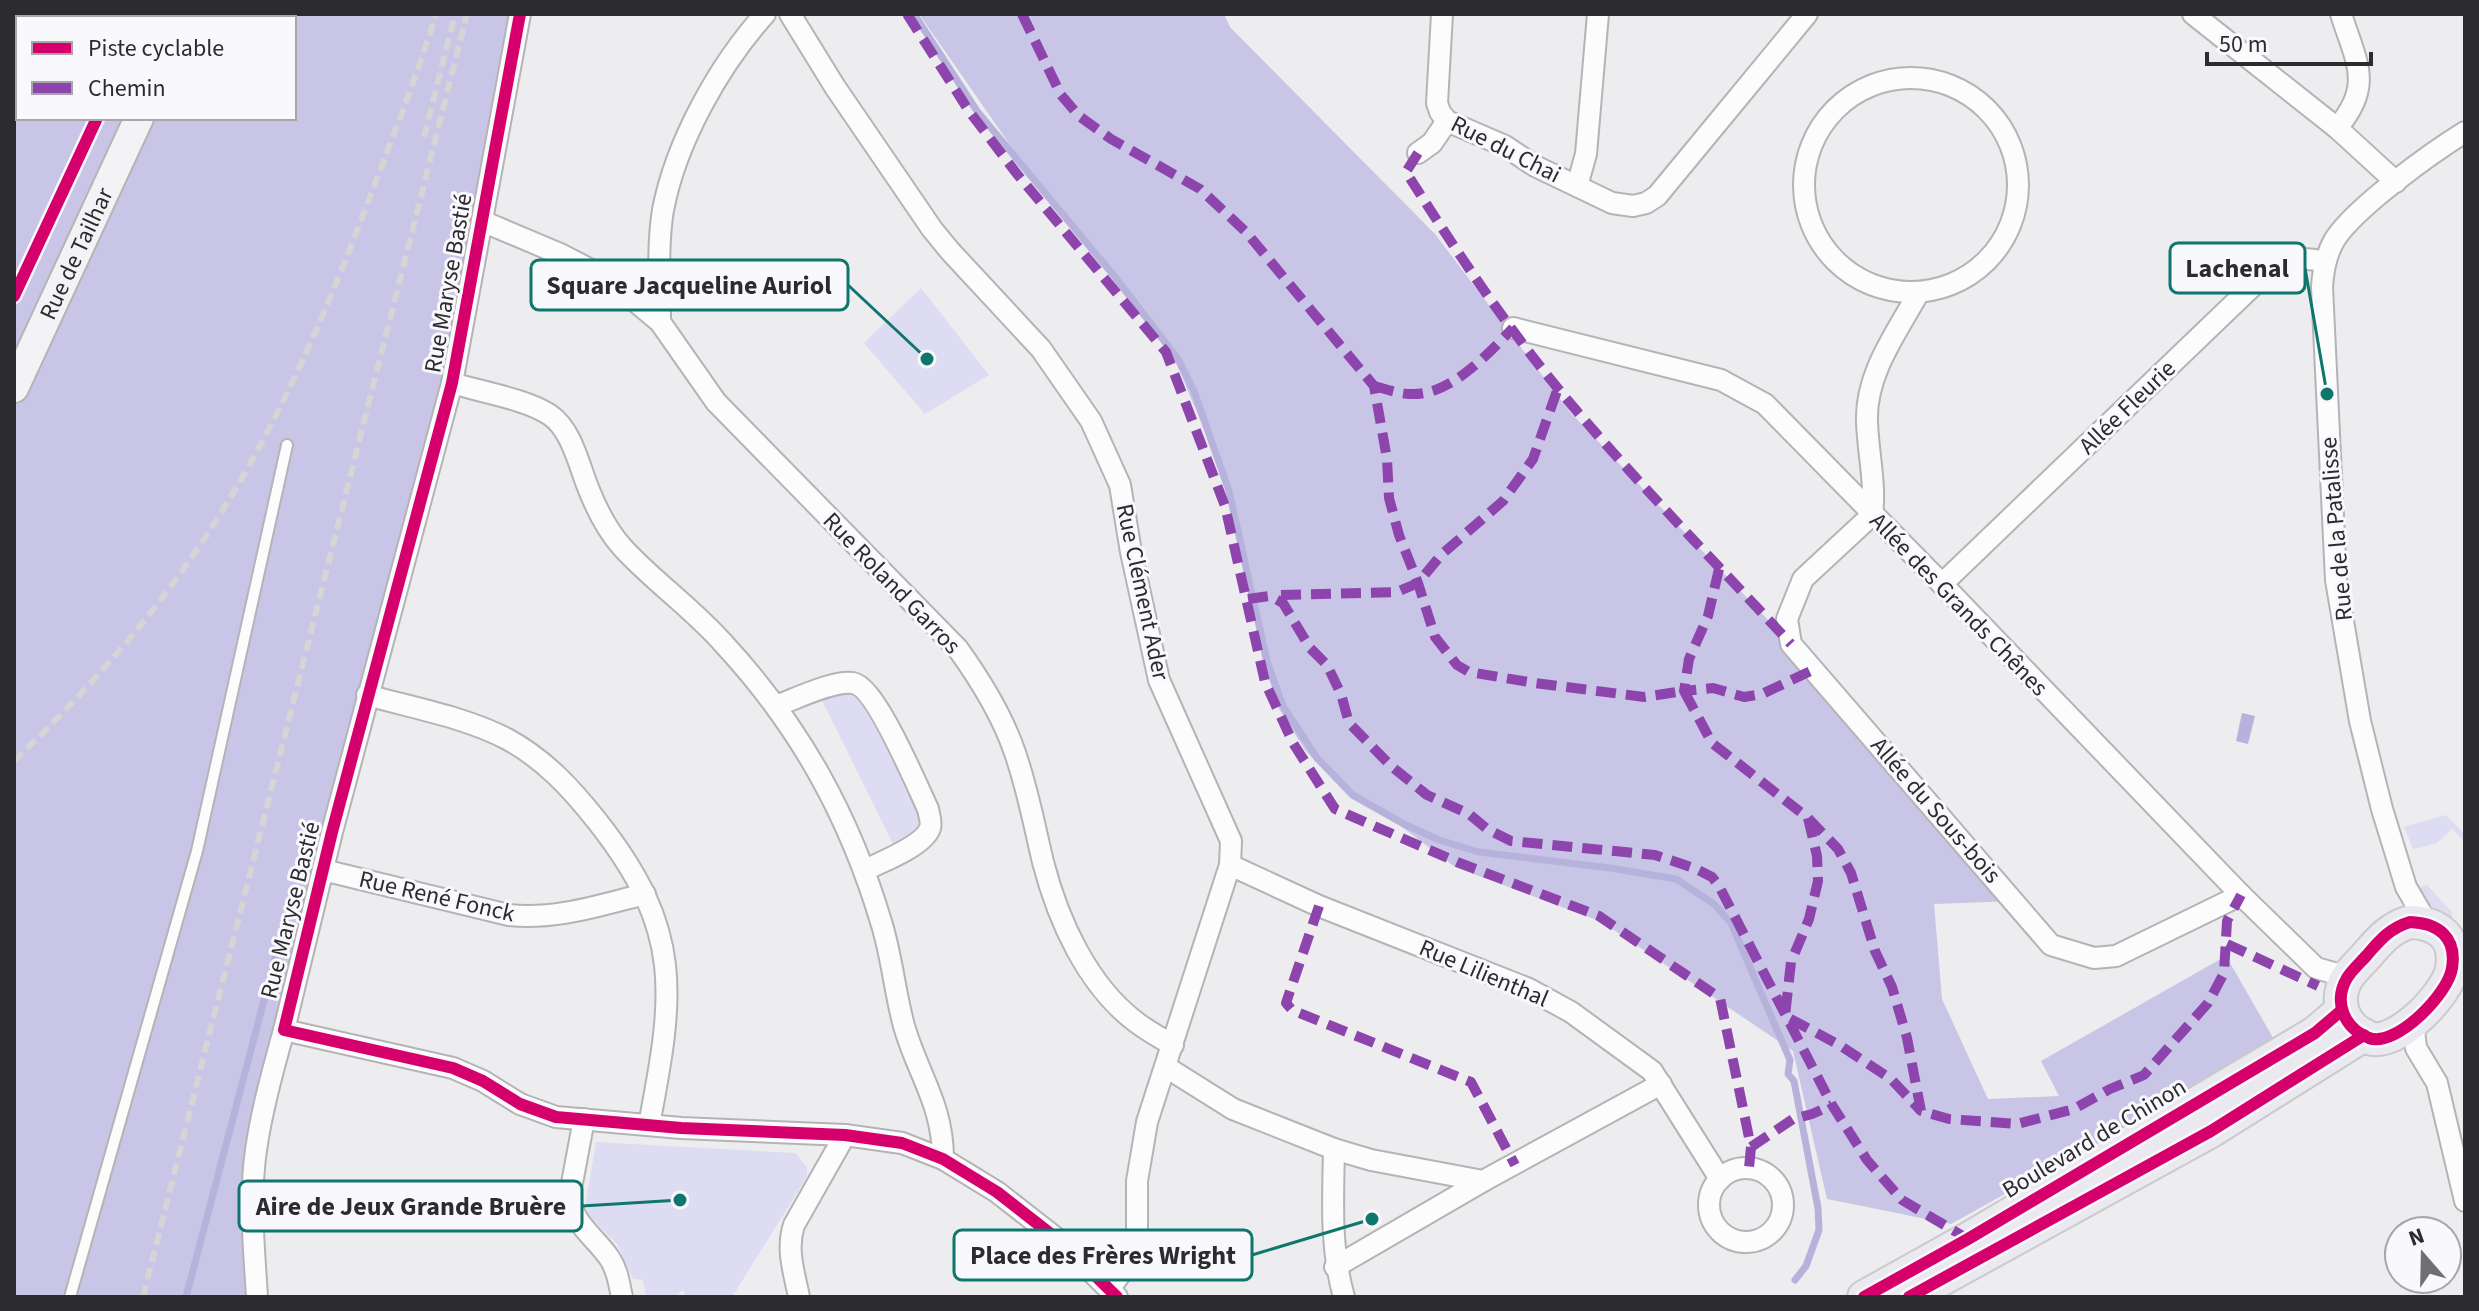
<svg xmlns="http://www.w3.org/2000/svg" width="2479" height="1311" viewBox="0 0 2479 1311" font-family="'Source Sans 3',sans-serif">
	<rect width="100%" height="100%" fill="#ededef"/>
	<!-- green -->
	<g fill="#dedcf2">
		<path d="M921 288 989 375 925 414 864 343Z"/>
		<path d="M851 691 877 719 925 829 894 846 821 698Z"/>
		<path d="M2446 815 2465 835V842L2452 829 2437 843 2413 849 2404 827Z"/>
		<path d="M2427 885 2452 912V920C2433 916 2426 905 2418 888Z"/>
		<path d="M596 1142 795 1153 807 1167V1177L732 1297H686L683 1290 674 1297H646L643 1280 633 1279 617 1244 589 1216 586 1201Z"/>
	</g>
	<!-- forest -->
	<g fill="#c8c5e6" fill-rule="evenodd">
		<path d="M14 14H520L482 221 263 1107 257 1297H14ZM18 18H294V118H18Z"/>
		<path d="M919 14H1224L1230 27 1435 234 1570 412 1791 644 2015 901 1934 904 1942 999 1988 1099 2059 1096 2041 1061 2226 956 2276 1043 1951 1224 1827 1199 1793 1051 1602 922 1455 867 1402 827 1350 798 1305 750 1279 709 1262 658 1234 501 1170 348 1052 205Z"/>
	</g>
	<!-- water -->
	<path fill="#b6b2db" d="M2242 713 2255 716 2248 744 2236 741Z"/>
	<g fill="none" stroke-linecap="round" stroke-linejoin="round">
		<!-- stream -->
		<g stroke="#b6b2db" stroke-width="7">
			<path d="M914 14 977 111 1115 277 1178 359 1194 391 1229 491 1267 661 1283 706 1317 758 1353 795 1404 824 1439 840 1479 852 1610 868 1676 879 1714 904 1731 923 1790 1060 1788 1074 1794 1081 1818 1208 1819 1230 1806 1266 1795 1280"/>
			<path d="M66 18 68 14"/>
			<path d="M14 103 18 98"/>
			<path d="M186 1297 277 951"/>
		</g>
		<!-- lane casing -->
		<g stroke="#b4b4b6" stroke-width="14">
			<path id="lane" d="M70 1297 197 851 287 445"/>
		</g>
		<!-- street casing -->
		<g stroke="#b4b4b6" stroke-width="24">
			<g id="street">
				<path d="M520 14 452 383 332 832 284 1030 453 1068 483 1081 520 1104 556 1117 681 1128 845 1135 902 1143 943 1159 997 1192 1061 1242 1117 1297"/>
				<path d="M790 14 835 87 932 229 950 251 1041 349 1091 421 1120 485 1131 552 1159 680 1231 841 1230 865 1147 1122 1137 1181V1245L1133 1257 1110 1288"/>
				<path d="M1442 14 1437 103 1440 112 1447 121 1505 146 1535 166 1612 203 1633 206 1646 203 1657 196 1807 14"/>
				<path d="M2193 14 2337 128"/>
				<path d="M2341 14C2356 62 2374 85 2337 128L2396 182"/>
				<circle cx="1911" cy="185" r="107"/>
				<path d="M1418 153 1432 143 1447 121"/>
				<path d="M1577 186 1586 154 1598 14"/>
				<path d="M482 221 560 254 595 272 623 291 660 322 716 402 958 649C981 681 1001 713 1014 750 1027 786 1034 824 1043 862 1058 920 1087 985 1136 1022 1148 1031 1160 1038 1173 1045"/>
				<path d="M1919 292C1897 332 1865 374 1867 422 1868 453 1876 484 1872 515L1803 579 1787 619 1791 644 2051 945 2094 958 2116 956 2241 895"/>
				<path d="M660 322C660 285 657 247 663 210 676 142 719 65 765 14"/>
				<path d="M1513 328 1721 380 1765 404 1942 584 2241 895 2316 968 2348 977"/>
				<path d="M452 383C481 392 526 399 550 415 572 430 579 466 589 490 597 510 607 530 622 547 653 581 692 608 723 643 800 726 850 817 882 925 892 958 895 993 904 1026 918 1075 943 1104 943 1159"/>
				<path d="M1942 584 2262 277C2286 259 2296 255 2325 262"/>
				<path d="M367 695C413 708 465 717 507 739 544 759 571 788 597 821 684 931 674 994 649 1125"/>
				<path d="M776 706C795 699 834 680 853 683 876 687 917 786 928 809 929 815 932 822 930 828 924 846 881 862 865 870"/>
				<path d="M1230 865 1319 906 1529 989 1571 1012 1652 1071 1720 1179"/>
				<path d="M323 870 509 915C556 920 600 905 645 894"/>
				<path d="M2427 923 2406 887 2382 809 2360 721 2336 580 2322 287C2323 270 2326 254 2335 239 2356 207 2431 153 2465 132"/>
				<path d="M2413 1022 2416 1048 2437 1083 2465 1201"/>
				<path d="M1166 1067 1233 1109 1334 1149 1371 1160 1483 1181 1661 1084"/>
				<path d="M584 1119 570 1194C571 1224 595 1236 610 1259 618 1271 619 1284 622 1297"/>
				<path d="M1334 1149C1333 1200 1330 1248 1344 1297"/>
				<circle cx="1746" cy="1205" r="37"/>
				<path d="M1335 1267 1483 1181"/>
				<path d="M257 1297C254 1248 249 1199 256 1150 262 1109 273 1070 284 1030"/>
				<path d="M799 1297C794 1272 786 1249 794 1225L845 1135"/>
			</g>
		</g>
		<!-- secondary casing -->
		<g stroke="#b4b4b6" stroke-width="32">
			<g id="secondary">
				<path d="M185 18 187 14"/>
				<path id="s1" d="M14 388 139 118"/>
			</g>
		</g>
		<!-- primary casing -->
		<g stroke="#cacacc" stroke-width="36">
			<g id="primary">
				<path d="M2410 922C2438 923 2457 937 2452 968 2449 993 2396 1048 2369 1038 2344 1028 2333 1002 2347 978 2352 970 2361 962 2367 955 2380 940 2390 928 2410 922Z"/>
				<path d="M1933 1284 2211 1131 2364 1035"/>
				<path d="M1864 1297 1968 1239 2315 1033 2342 1010"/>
			</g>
		</g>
		<!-- lane -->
		<use href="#lane" stroke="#fcfcfd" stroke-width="10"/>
		<!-- street -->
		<use href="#street" stroke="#fcfcfd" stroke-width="20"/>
		<!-- secondary -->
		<use href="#secondary" stroke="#f3f3f6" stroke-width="28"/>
		<!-- primary -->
		<use href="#primary" stroke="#eae9ef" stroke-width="32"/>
		<!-- rail -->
		<g stroke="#d5d5d6" stroke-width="6" stroke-dasharray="12 6" stroke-linecap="butt">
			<path d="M424 137 455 14"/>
			<path d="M14 761C83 695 146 625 200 545 273 437 324 319 370 197 393 136 417 76 436 14"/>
			<path d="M143 1297 467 14"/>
		</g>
		<!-- quiet -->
		<g stroke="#8e44ad" stroke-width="10" stroke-dasharray="20 10" stroke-linecap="butt">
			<path d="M907 14 969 111 1017 174 1166 352 1225 506 1265 682 1293 743 1335 809 1457 862 1599 916 1720 998 1751 1147 1749 1168"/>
			<path d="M1022 14 1061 95 1079 116 1111 139 1200 189 1246 232 1374 386 1387 459 1389 498 1399 535 1418 583 1435 637 1457 665 1469 672 1535 683 1644 697 1684 691 1712 743 1808 818 1838 849 1851 873 1875 951 1892 987 1907 1038 1921 1111 1949 1119 2017 1124 2074 1109 2110 1089 2144 1075 2208 1003 2224 973 2227 921 2241 895"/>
			<path d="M143 18 144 14"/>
			<path d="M1418 153 1406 172C1458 254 1513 337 1576 410 1645 491 1719 566 1791 644"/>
			<path d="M1374 386C1386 389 1399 394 1411 394 1450 396 1488 354 1513 328"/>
			<path d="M1719 569 1708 616 1689 659 1684 691 1713 688 1744 697 1762 694 1813 670"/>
			<path d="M1281 595 1397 592 1418 583 1441 555 1503 501 1533 459 1558 388"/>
			<path d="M1248 599 1270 596 1283 603 1310 648 1327 665 1341 694 1349 723 1391 766 1427 795 1469 814 1487 829 1511 841 1655 855 1694 868 1712 877 1719 886 1832 1105 1867 1160 1902 1200 1968 1239"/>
			<path d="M1808 818 1817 856 1818 881 1809 919 1791 962 1785 1016 1841 1046 1891 1079 1921 1111"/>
			<path d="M1319 906 1286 1003 1292 1010 1471 1082 1515 1165"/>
			<path d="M2227 944 2318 986"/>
			<path d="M1751 1147 1793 1119 1812 1114 1832 1105"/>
		</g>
		<!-- cycleway casing -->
		<g stroke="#f9f9fd" stroke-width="17">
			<g id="cycleway">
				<path d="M520 14 452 383 332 832 284 1030 453 1068 483 1081 520 1104 556 1117 681 1128 845 1135 902 1143 943 1159 997 1192 1061 1242 1117 1297"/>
				<path d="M14 296 97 118"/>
				<path d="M2410 922C2438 923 2457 937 2452 968 2449 993 2396 1048 2369 1038 2344 1028 2333 1002 2347 978 2352 970 2361 962 2367 955 2380 940 2390 928 2410 922Z"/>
				<path d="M1864 1297 1968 1239 2315 1033 2342 1010"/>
				<path d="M1909 1297 2211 1131 2364 1035"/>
			</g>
		</g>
		<!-- cycleway -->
		<use href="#cycleway" stroke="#d6006c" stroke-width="12"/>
	</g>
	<g text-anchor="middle" stroke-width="6" stroke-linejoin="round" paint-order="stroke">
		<!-- street labels -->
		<g font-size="24" fill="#2c2c2e" stroke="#f9f9fd">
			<text transform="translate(1506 149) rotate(27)" y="8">Rue du Chai</text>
			<text dy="8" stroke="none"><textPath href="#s1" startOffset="148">Rue de Tailhar</textPath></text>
			<text transform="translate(448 283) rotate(-80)" y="8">Rue Maryse Bastié</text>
			<text transform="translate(2127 407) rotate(-44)" y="8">Allée Fleurie</text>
			<text transform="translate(2336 529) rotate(-95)" y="8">Rue de la Patalisse</text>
			<text transform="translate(892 583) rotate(46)" y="8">Rue Roland Garros</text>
			<text transform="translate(1143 592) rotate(78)" y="8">Rue Clément Ader</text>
			<text transform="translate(1959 604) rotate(46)" y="8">Allée des Grands Chênes</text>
			<text transform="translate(1936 810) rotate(49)" y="8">Allée du Sous-bois</text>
			<text transform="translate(437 896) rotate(13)" y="8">Rue René Fonck</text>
			<text transform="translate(290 910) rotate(-76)" y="8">Rue Maryse Bastié</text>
			<text transform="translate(1484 973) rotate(23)" y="8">Rue Lilienthal</text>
			<text transform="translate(2094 1138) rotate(-31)" y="8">Boulevard de Chinon</text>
		</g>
	</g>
	<!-- callouts -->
	<path fill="none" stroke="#0f766e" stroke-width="3" d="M2327 394L2305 268M927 359L848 285M680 1200L582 1206M1372 1219L1252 1255"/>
	<g fill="#0f766e" stroke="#f9f9fd" stroke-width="3">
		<circle cx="2327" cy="394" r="8"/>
		<circle cx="927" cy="359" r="8"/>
		<circle cx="680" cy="1200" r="8"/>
		<circle cx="1372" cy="1219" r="8"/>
	</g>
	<g fill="#f9f9fd" stroke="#0f766e" stroke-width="3">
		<rect x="2170" y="243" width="135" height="50" rx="8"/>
		<rect x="531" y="260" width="317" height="50" rx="8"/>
		<rect x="239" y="1181" width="343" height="50" rx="8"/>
		<rect x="954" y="1230" width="298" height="50" rx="8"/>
	</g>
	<g font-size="26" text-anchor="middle" font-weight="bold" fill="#2c2c2e">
		<text x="2237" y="277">Lachenal</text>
		<text x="689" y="294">Square Jacqueline Auriol</text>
		<text x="411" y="1215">Aire de Jeux Grande Bruère</text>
		<text x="1103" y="1264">Place des Frères Wright</text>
	</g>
	<!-- border -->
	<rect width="2479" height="1311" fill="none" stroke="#2c2c2e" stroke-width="32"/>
	<!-- legend -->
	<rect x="16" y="16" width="280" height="104" fill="#f9f9fd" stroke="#a7a7aa" stroke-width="2"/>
	<rect x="32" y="42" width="40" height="12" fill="#d6006c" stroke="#a7a7aa" stroke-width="2"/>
	<text x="88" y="56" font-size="24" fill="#2c2c2e">Piste cyclable</text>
	<rect x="32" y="82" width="40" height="12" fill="#8e44ad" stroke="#a7a7aa" stroke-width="2"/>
	<text x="88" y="96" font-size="24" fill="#2c2c2e">Chemin</text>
	<!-- north arrow -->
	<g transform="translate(2423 1255) rotate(340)"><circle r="38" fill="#f9f9fd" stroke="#a7a7aa" stroke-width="2"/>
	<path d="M0-6L14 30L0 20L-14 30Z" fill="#707072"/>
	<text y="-12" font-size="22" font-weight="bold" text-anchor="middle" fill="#2c2c2e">N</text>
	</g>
	<!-- scale -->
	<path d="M2207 52v12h164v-12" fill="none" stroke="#2c2c2e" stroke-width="4"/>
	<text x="2219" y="52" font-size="24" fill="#2c2c2e" stroke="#f9f9fd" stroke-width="6" paint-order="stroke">50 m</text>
</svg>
